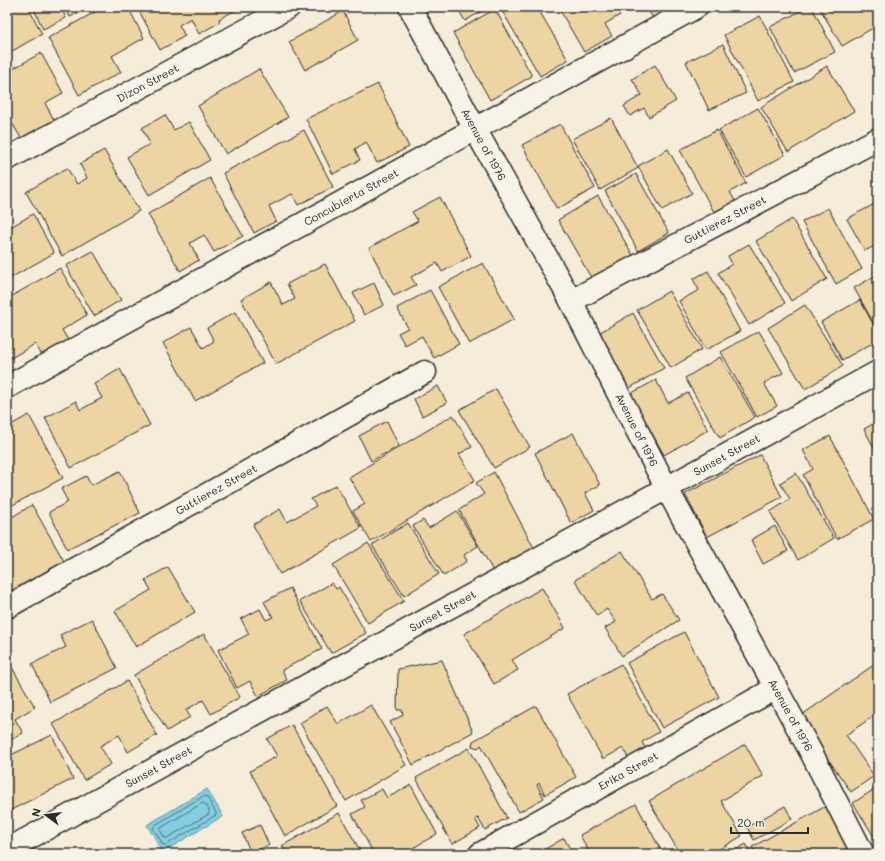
<svg xmlns="http://www.w3.org/2000/svg" width="885" height="861" viewBox="0 0 885 861" font-family="Mali,sans-serif">
	<rect width="100%" height="100%" fill="#f5edda"/>
	<filter id="ink" filterUnits="userSpaceOnUse"><feTurbulence type="fractalNoise" baseFrequency=".025" numOctaves="2"/><feDisplacementMap in="SourceGraphic" scale="8" xChannelSelector="R" yChannelSelector="G"/><feConvolveMatrix kernelMatrix="1 2 1 2 8 2 1 2 1" color-interpolation-filters="sRGB"/></filter>
	<g filter="url(#ink)">
		<!-- water -->
		<path fill="#83cfe2" stroke="#608d99" d="M207 789 223 816 163 852 147 825Z"/>
		<g fill="none" stroke-linecap="round" stroke-linejoin="round">
			<!-- shore -->
			<g stroke="#4e6d74" stroke-width="1">
				<path d="M204 796 207 797 216 813V815L166 845H163L153 828 154 826Z"/>
				<path d="M203 803C206 804 210 810 209 814L167 838H165L160 830 161 828Z"/>
			</g>
		</g>
		<!-- building -->
		<g fill="#ecd4a3" stroke="#2b2b2b">
			<path d="M7 7H28L42 34 7 54Z"/>
			<path d="M33 7H90L70 17 66 8 62 10 66 18 43 29Z"/>
			<path d="M104 7H128L144 38 112 56 121 72 79 95 48 38Z"/>
			<path d="M137 7H232L234 11 219 19 220 22 199 34 191 18 179 25 185 36 160 50Z"/>
			<path d="M457 7H489L465 21Z"/>
			<path d="M505 7H537L568 60 540 76 501 9Z"/>
			<path d="M558 7H616L620 15 605 24 612 36 584 52Z"/>
			<path d="M646 7H671L653 18Z"/>
			<path d="M808 7H812L835 52 794 73 770 27Z"/>
			<path d="M819 7H878V25L842 46Z"/>
			<path d="M495 9 532 76 490 100 453 33Z"/>
			<path d="M343 11 358 40 305 70 289 42Z"/>
			<path d="M760 16 794 82 758 101 724 35Z"/>
			<path d="M723 44 746 93 709 110 686 62Z"/>
			<path d="M41 53 63 93 45 103 54 120 21 138 12 123 7 125V72Z"/>
			<path d="M655 65 676 101 649 117 644 108 630 116 624 106 642 95 632 79Z"/>
			<path d="M827 66 854 111 788 152 761 107Z"/>
			<path d="M259 69 288 117 226 154 198 106Z"/>
			<path d="M378 84 409 147 377 163 366 142 355 149 360 160 333 174 306 119Z"/>
			<path d="M758 108 785 155 746 177 719 130Z"/>
			<path d="M165 115 174 130 189 122 210 160 149 195 127 157 150 144 142 128Z"/>
			<path d="M611 118 638 168 600 190 572 139Z"/>
			<path d="M560 124 595 188 557 209 522 145Z"/>
			<path d="M304 130 333 187 298 205 292 194 269 206 276 221 254 233 223 173Z"/>
			<path d="M717 130 746 183 730 192 735 201 714 212 680 150Z"/>
			<path d="M668 149 692 193 662 210 638 166Z"/>
			<path d="M104 150 139 211 62 256 26 192 67 168 77 184 87 178 80 164Z"/>
			<path d="M636 174 669 233 638 251 605 191Z"/>
			<path d="M210 178 243 236 214 252 204 235 190 243 199 260 180 271 148 214Z"/>
			<path d="M598 196 634 257 593 281 558 220Z"/>
			<path d="M440 197 471 256 442 272 437 263 411 277 416 285 394 296 369 248 418 221 412 212Z"/>
			<path d="M878 202V244L865 251 847 219Z"/>
			<path d="M828 208 862 269 836 284 802 222Z"/>
			<path d="M33 214 54 253 7 280V229Z"/>
			<path d="M792 219 827 279 791 301 756 241Z"/>
			<path d="M749 244 785 303 749 325 718 273 732 264 728 256Z"/>
			<path d="M93 251 121 300 94 316 66 266Z"/>
			<path d="M483 263 514 319 469 344 438 287Z"/>
			<path d="M325 264 355 321 276 364 241 299 271 282 283 305 295 299 287 284Z"/>
			<path d="M60 268 87 315 62 330 69 342 43 357 35 344 11 358 7 351V299Z"/>
			<path d="M708 271 740 331 706 350 679 301 699 290 693 279Z"/>
			<path d="M878 274V331L854 288Z"/>
			<path d="M374 283 384 305 364 315 353 293Z"/>
			<path d="M430 290 459 344 434 358 422 336 405 345 398 333 408 328 397 308Z"/>
			<path d="M669 291 702 349 671 368 637 310Z"/>
			<path d="M860 300 878 333V340L842 360 821 322Z"/>
			<path d="M805 305 843 366 805 389 768 328Z"/>
			<path d="M235 312 263 363 195 401 163 343 191 327 203 348 214 341 207 328Z"/>
			<path d="M633 313 664 368 628 389 597 334Z"/>
			<path d="M759 331 783 373 764 383 777 406 757 417 721 352Z"/>
			<path d="M720 357 755 417 720 438 685 378Z"/>
			<path d="M120 369 150 425 71 468 45 418 76 401 80 410 102 398 94 384Z"/>
			<path d="M656 380 668 403 688 393 708 430 664 455 630 394Z"/>
			<path d="M438 386 447 403 422 416 414 399Z"/>
			<path d="M496 389 530 447 494 468 459 410Z"/>
			<path d="M29 415 63 478 7 508V427Z"/>
			<path d="M453 415 472 447 459 454 475 480 371 542 353 511 365 504 349 477Z"/>
			<path d="M387 421 399 446 371 461 359 436Z"/>
			<path d="M878 421V455L864 429Z"/>
			<path d="M573 433 600 485 585 493 594 510 571 523 535 453Z"/>
			<path d="M830 436 874 519 837 539 803 475 813 469 803 450Z"/>
			<path d="M760 455 782 497 707 537 685 494Z"/>
			<path d="M120 471 140 513 67 549 49 512 68 502 61 489 86 476 91 485Z"/>
			<path d="M494 472 534 548 493 571 459 510 484 494 476 483Z"/>
			<path d="M796 473 834 538 798 560 770 512 790 499 780 483Z"/>
			<path d="M336 485 361 528 280 574 253 525 280 509 287 522 316 506 311 499Z"/>
			<path d="M32 505 68 568 7 603V520Z"/>
			<path d="M457 511 478 546 464 555 467 561 444 576 413 526 423 520 429 528Z"/>
			<path d="M408 523 439 574 404 596 372 545Z"/>
			<path d="M775 526 788 551 763 564 751 540Z"/>
			<path d="M368 543 404 601 368 623 333 565Z"/>
			<path d="M622 551 652 599 662 594 679 620 622 656 605 628 616 622 607 609 597 616 575 580Z"/>
			<path d="M168 567 195 612 136 647 115 611 151 590 145 580Z"/>
			<path d="M332 583 336 589 339 587 366 633 331 653 300 601Z"/>
			<path d="M290 588 322 649 282 670 287 680 258 696 250 681 237 688 218 650 249 634 241 619 260 609 266 620 273 617 264 602Z"/>
			<path d="M542 588 565 628 512 660 518 670 494 684 464 634Z"/>
			<path d="M92 619 117 668 50 702 32 664 66 647 60 635Z"/>
			<path d="M684 632 719 697 662 728 627 663Z"/>
			<path d="M204 634 240 697 211 714 203 700 186 710 190 717 167 731 134 675Z"/>
			<path d="M442 660 473 732 413 765 390 722 403 715 402 710H397L398 669Z"/>
			<path d="M878 662V713L846 735 874 776 851 792 799 717Z"/>
			<path d="M10 664 35 707 15 719 23 733 7 742V666Z"/>
			<path d="M621 664 659 732 642 742 648 754 631 764 623 748 603 759 567 694Z"/>
			<path d="M127 681 157 735 128 752 119 735 100 746 111 764 84 780 53 724Z"/>
			<path d="M371 705 406 765 346 801 300 723 327 706 338 724Z"/>
			<path d="M536 706 576 777 545 795 539 783 537 785 544 798 519 812 481 745 478 748 472 746 473 741Z"/>
			<path d="M292 725 337 806 285 836 250 771 277 756 267 739Z"/>
			<path d="M52 735 73 779 7 812V757Z"/>
			<path d="M745 744 763 776 721 801 742 836 711 854H680L649 801Z"/>
			<path d="M469 748 507 818 485 830 478 818 475 819 480 828 452 844 416 778Z"/>
			<path d="M411 785 437 834 413 848 417 854H374L352 814 365 807 361 800 382 789 387 798Z"/>
			<path d="M878 787V843L853 803Z"/>
			<path d="M636 804 663 854H590L580 835Z"/>
			<path d="M785 806 792 819 754 840 747 827Z"/>
			<path d="M826 806 852 854H756L752 847Z"/>
			<path d="M339 813 362 854H287L282 846Z"/>
			<path d="M260 825 269 845 251 853 242 833Z"/>
			<path d="M564 838 573 854H537Z"/>
			<path d="M746 844 752 854H729Z"/>
		</g>
		<g fill="none" stroke-linecap="round" stroke-linejoin="round">
			<!-- minor casing -->
			<g stroke="#2b2b2b" stroke-width="25">
				<g id="minor">
					<path id="s1" d="M410 7 475 129 571 301 667 489 812 754 863 854"/>
					<path id="s2" d="M7 159 289 7"/>
					<path id="s3" d="M571 301 878 139"/>
					<path id="s4" d="M7 387 696 7"/>
					<path id="s5" d="M7 607 425 372"/>
					<path id="s6" d="M7 850 878 372"/>
					<path id="s7" d="M480 854 776 688"/>
				</g>
			</g>
			<!-- minor -->
			<use href="#minor" stroke="#f7f3e8" stroke-width="22"/>
		</g>
	</g>
	<g text-anchor="middle" stroke-width="3.5" stroke-linejoin="round" paint-order="stroke">
		<!-- street labels -->
		<g font-size="11" fill="#2b2b2b" stroke="#f7f3e8">
			<text dy="4" stroke="none"><textPath href="#s2" startOffset="160">Dizon Street</textPath></text>
			<text dy="4" stroke="none"><textPath href="#s1" startOffset="156">Avenue of 1976</textPath></text>
			<text dy="4" stroke="none"><textPath href="#s4" startOffset="393">Concubierta Street</textPath></text>
			<text dy="4" stroke="none"><textPath href="#s3" startOffset="174">Guttierez Street</textPath></text>
			<text dy="4" stroke="none"><textPath href="#s1" startOffset="480">Avenue of 1976</textPath></text>
			<text dy="4" stroke="none"><textPath href="#s6" startOffset="821">Sunset Street</textPath></text>
			<text dy="4" stroke="none"><textPath href="#s5" startOffset="240">Guttierez Street</textPath></text>
			<text dy="4" stroke="none"><textPath href="#s6" startOffset="497">Sunset Street</textPath></text>
			<text dy="4" stroke="none"><textPath href="#s1" startOffset="804">Avenue of 1976</textPath></text>
			<text dy="4" stroke="none"><textPath href="#s6" startOffset="173">Sunset Street</textPath></text>
			<text dy="4" stroke="none"><textPath href="#s7" startOffset="170">Erika Street</textPath></text>
		</g>
	</g>
	<!-- margin -->
	<rect width="885" height="861" fill="none" stroke="#f7f3e8" stroke-width="24"/>
	<rect x="12" y="12" width="861" height="837" fill="none" stroke="#2b2b2b" stroke-width="1.5" filter="url(#ink)"/>
	<!-- north arrow -->
	<g transform="translate(46 815) rotate(285)" stroke="#f7f3e8" stroke-width="3" paint-order="stroke">
	<path d="M0-3L7 15L0 10L-7 15Z" fill="#2b2b2b"/>
	<text y="-6" font-size="11" font-weight="bold" text-anchor="middle" fill="#2b2b2b">N</text>
	</g>
	<!-- scale -->
	<path d="M731 827v6h77v-6" fill="none" stroke="#2b2b2b" stroke-width="2"/>
	<text x="737" y="827" font-size="12" fill="#2b2b2b" stroke="#f7f3e8" stroke-width="3" paint-order="stroke">20 m</text>
</svg>
